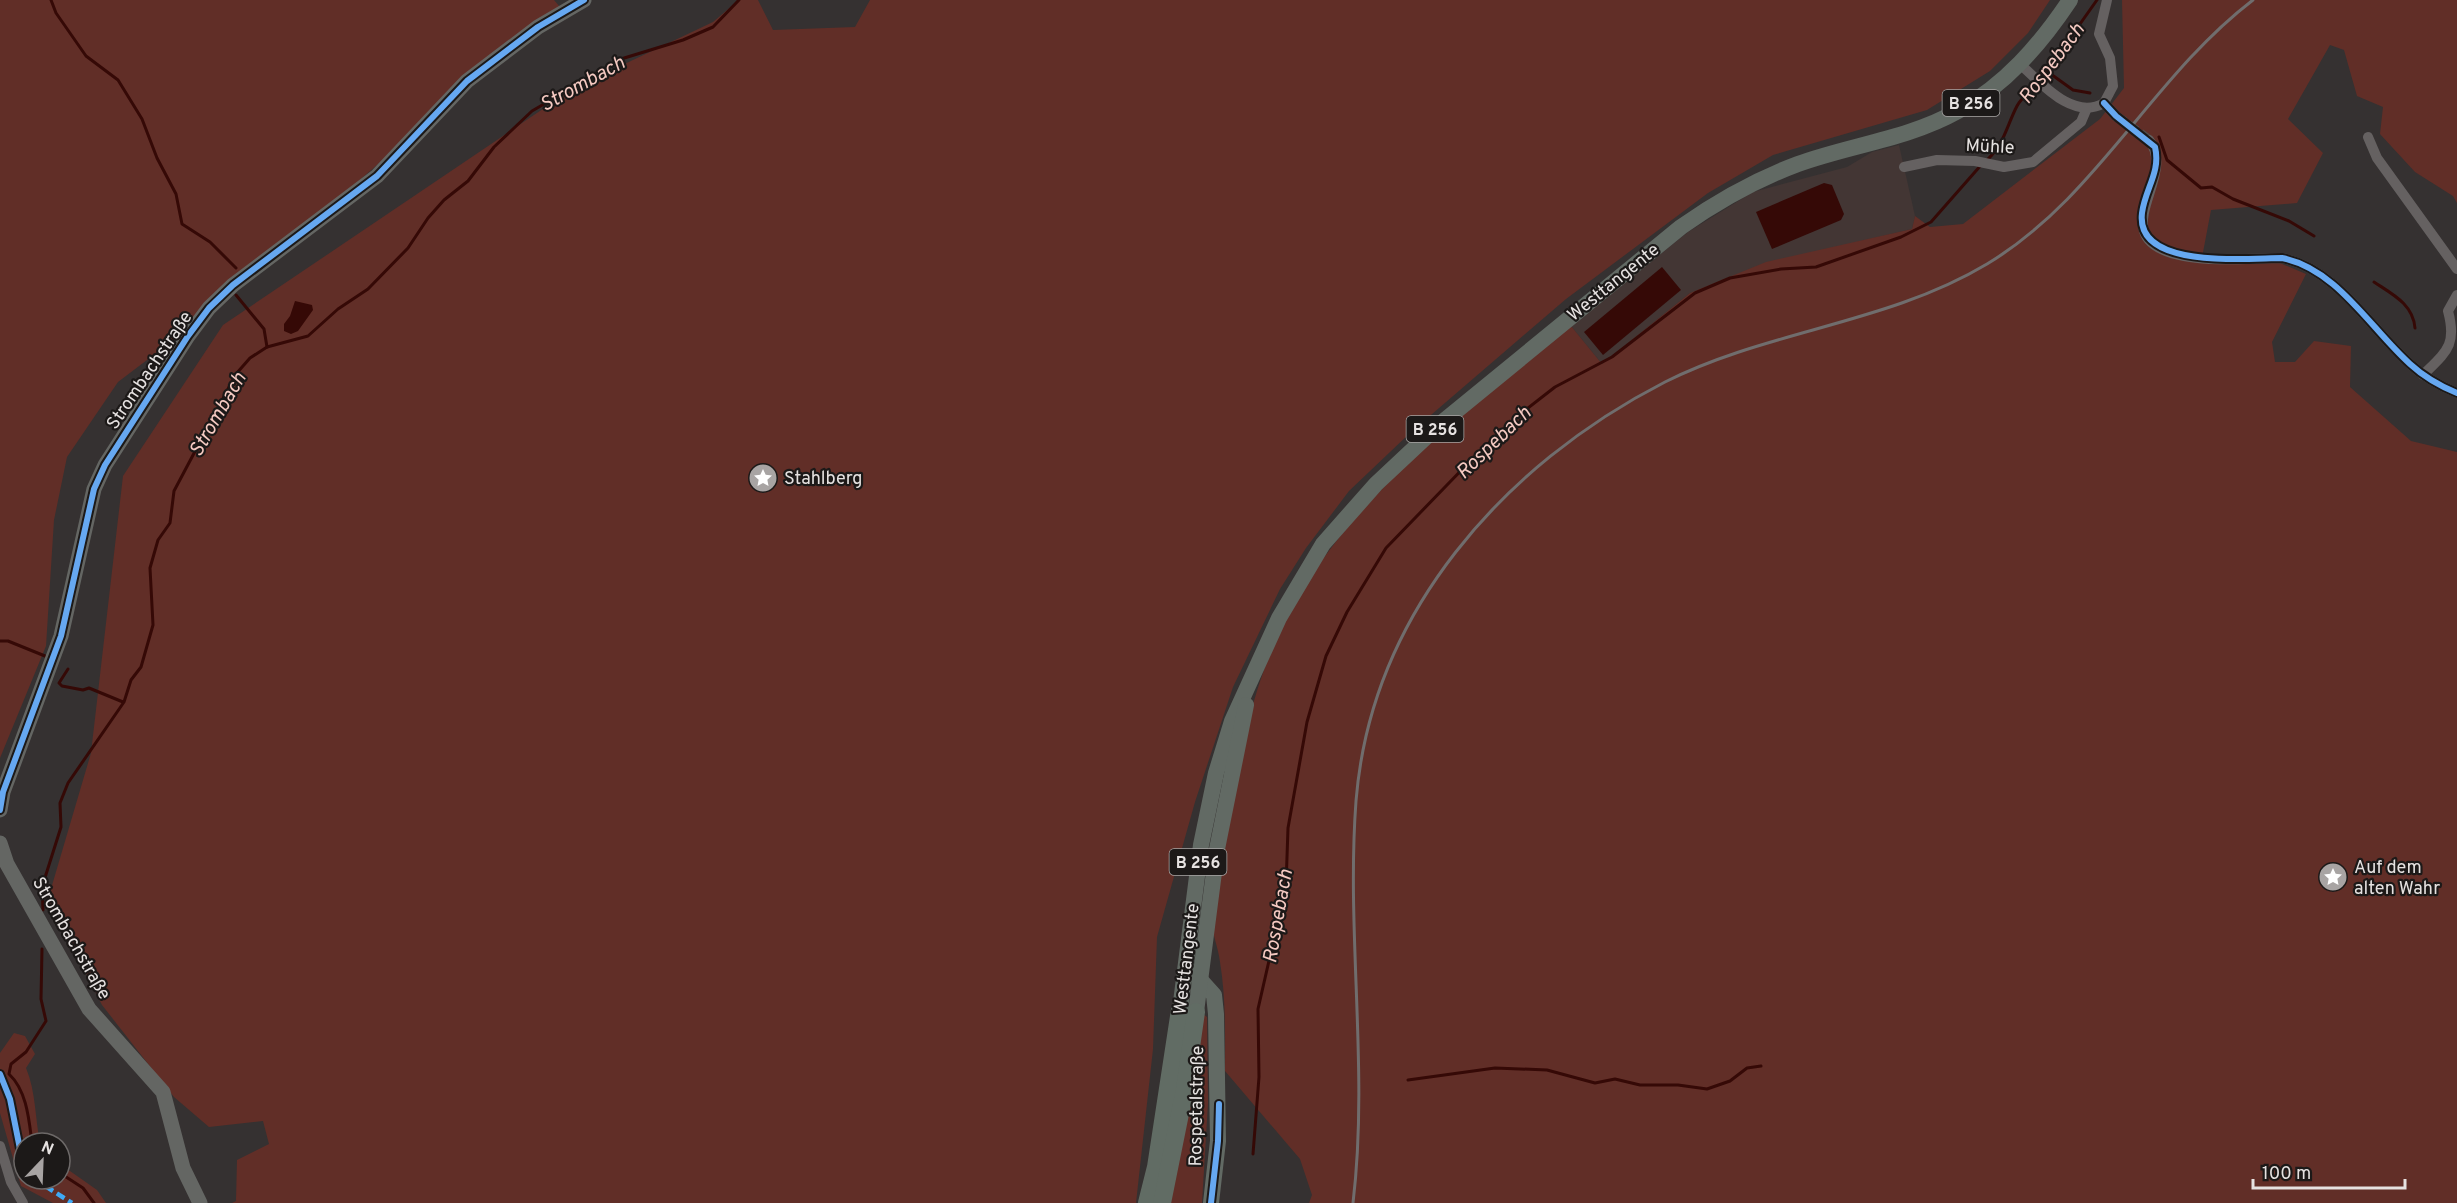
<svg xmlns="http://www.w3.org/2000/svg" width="2457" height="1203" viewBox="0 0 2457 1203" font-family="Overpass,sans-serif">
	<rect width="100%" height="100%" fill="#353131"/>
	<!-- built -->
	<path fill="#433634" d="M1899 145 1915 216 1912 229 1857 242 1690 293 1602 364 1571 326 1688 232 1753 192 1847 167 1872 152Z"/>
	<!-- green -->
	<g fill="#612e27">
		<path d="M0 0H554L560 7 180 335 118 382 67 457 54 520 46 646 0 758Z"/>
		<path d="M739 0H758L773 30 855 27 870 0H2050L2028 33 1990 71 1927 110 1773 155 1708 193 1566 299 1410 433 1349 491 1306 548 1280 589 1233 687 1195 802 1157 937 1153 1049 1136 1203H232L236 1201 237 1160 269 1144 263 1121 209 1127 174 1097 102 1005 48 899 91 753 123 476 223 325 574 88 713 22Z"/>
		<path d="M2122 0H2457V203L2453 196 2415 172 2380 134 2383 107 2357 96 2344 50 2330 45 2288 119 2323 153 2297 203 2211 210 2201 263 2275 261 2306 274 2272 342 2275 362H2295L2314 341 2351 346 2350 387 2411 441 2457 452V1203H1309L1312 1195 1300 1159 1225 1071C1225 1035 1226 998 1220 962 1218 946 1213 938 1212 921 1228 837 1236 747 1265 667 1319 518 1453 423 1571 326L1602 364 1690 293 1766 262 1912 229 1915 216 1930 227 1963 224 2100 119 2124 88Z"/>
		<path d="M1203 1014 1207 1017 1208 1103 1202 1203H1169Z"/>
		<path d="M14 1033 25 1036 35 1054 26 1068C36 1092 35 1118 40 1143H24V1179H60V1164L97 1190 106 1203H53L21 1186 0 1113V1053Z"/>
	</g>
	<!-- water -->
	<g fill="#350906">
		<path d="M1824 183 1832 185 1844 214 1841 220 1772 249 1756 212Z"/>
		<path d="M1662 267 1681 290 1603 355 1584 332Z"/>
		<path d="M295 301 312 305 313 310 298 331 291 334 284 331V324L290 316Z"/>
	</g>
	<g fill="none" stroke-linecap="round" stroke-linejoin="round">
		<!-- stream -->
		<g stroke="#350906" stroke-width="3">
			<path d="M51 0 56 13 86 56 118 80 142 119 157 158 176 194 182 224 210 242 236 268"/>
			<path d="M2048 72 2073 90 2090 93"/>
			<path d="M2041 79 2097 0"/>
			<path d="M2159 137 2167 160 2201 188 2212 187 2233 199 2289 221 2314 236"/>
			<path d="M1987 160C2004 145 2007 125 2017 106 2021 98 2031 91 2037 84"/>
			<path d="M2374 282C2392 294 2413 304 2415 328"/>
			<path d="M236 295 264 329 267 347"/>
			<path d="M0 641H8L45 656"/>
			<path d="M68 669 59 683 62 686 83 690 89 688 123 702"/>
			<path d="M43 910 42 887 61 827 60 803 68 783 124 702 131 680 141 667 153 625 150 568 158 540 170 523 174 491 236 374 250 358 267 347 308 336 338 309 368 289 408 248 428 218 444 200 468 181 494 147 532 111 621 59 683 40 713 27 739 0"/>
			<path d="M1408 1080 1495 1068 1547 1070 1595 1083 1615 1079 1640 1085H1678L1707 1089 1730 1081 1747 1068 1761 1066"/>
			<path d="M32 1143C29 1120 27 1091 9 1074L11 1064 26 1052 46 1021 41 999 42 949"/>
			<path d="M1253 1154 1259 1077 1258 1009 1286 886 1288 828 1307 722 1326 656 1347 612 1386 548 1477 454 1519 415 1555 387 1612 357 1695 293 1730 278 1781 269 1816 267 1901 237 1931 222 1982 164"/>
			<path d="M60 1173 83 1188 94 1203"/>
		</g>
		<!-- minor-tunnel -->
		<path stroke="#504c4b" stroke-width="10" stroke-dasharray="10 5" stroke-linecap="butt" d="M2116 116 2149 140"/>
		<!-- minor -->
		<g stroke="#656161" stroke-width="10">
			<path d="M2020 64C2041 83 2073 121 2104 103L2113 86 2110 58 2099 34 2107 0"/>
			<path d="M2104 103 2116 116"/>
			<path d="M2368 137 2377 158 2457 269"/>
			<path d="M2149 140C2180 178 2097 240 2184 256 2215 262 2251 258 2282 258 2337 269 2370 328 2410 364 2423 376 2440 386 2457 393"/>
			<path d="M1904 167 1937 160 1975 161 2004 167 2033 162 2081 122 2087 108"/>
			<path d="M2423 375C2447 351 2457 345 2448 311L2457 295"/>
			<path d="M0 1146 11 1182 23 1203"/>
		</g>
		<!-- secondary -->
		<g stroke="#646663" stroke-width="15">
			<path d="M0 810 3 792 61 636 94 489 105 465 188 336 209 308 233 285 377 176 467 81 538 27 584 0"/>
			<path d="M0 843 7 864 89 1009 163 1092 183 1168 200 1203"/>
		</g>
		<!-- primary -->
		<g stroke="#626a64" stroke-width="16">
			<path d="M1196 975 1214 995 1216 1014 1218 1141 1211 1203"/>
			<path d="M1180 1010 1201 845 1216 773 1232 721 1279 618 1323 544 1376 484 1439 425 1681 227C1718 201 1755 180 1798 164 1850 145 1908 139 1958 111 2005 85 2040 45 2070 0"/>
			<path d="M1196 1012 1217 849 1246 705"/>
		</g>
		<!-- trunk -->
		<g stroke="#616c64" stroke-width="18">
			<path d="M1147 1203 1156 1167 1180 1010"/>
			<path d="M1162 1203 1185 1089 1196 1012"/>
		</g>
		<!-- rail -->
		<path stroke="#706d6d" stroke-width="3" d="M1353 1203C1369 1070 1346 935 1356 801 1371 614 1503 465 1665 382 1768 330 1887 324 1987 264 2097 198 2152 77 2253 0"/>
		<!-- quiet -->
		<path stroke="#3fa9f5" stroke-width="4.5" stroke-dasharray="9 4.5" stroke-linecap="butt" d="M34 1179 72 1203"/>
		<!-- cycleway casing -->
		<g stroke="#1c1918" stroke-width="10">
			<g id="cycleway">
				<path d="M2104 103 2116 116 2155 147C2161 172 2145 189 2142 213 2135 270 2247 258 2282 258 2337 269 2370 328 2410 364 2423 376 2440 386 2457 393"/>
				<path d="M0 810 3 792 61 636 94 489 105 465 188 336 209 308 233 285 377 176 467 81 538 27 584 0"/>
				<path d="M0 1074 10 1099 24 1169"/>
				<path d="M1211 1203 1218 1141 1219 1104"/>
			</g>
		</g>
		<!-- cycleway -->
		<use href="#cycleway" stroke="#66a8f1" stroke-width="6"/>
	</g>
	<!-- icons -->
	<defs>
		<g id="sight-disc" transform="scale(1.5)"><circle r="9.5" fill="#a8a4a3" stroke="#1c1918"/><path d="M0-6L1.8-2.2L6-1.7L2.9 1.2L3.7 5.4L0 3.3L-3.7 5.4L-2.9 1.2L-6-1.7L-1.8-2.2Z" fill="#fff"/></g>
	</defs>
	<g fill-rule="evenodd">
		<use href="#sight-disc" x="763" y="478"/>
		<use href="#sight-disc" x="2333" y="877"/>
	</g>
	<g text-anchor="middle" stroke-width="4.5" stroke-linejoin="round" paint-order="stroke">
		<!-- shield labels -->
		<g fill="#1c1918" stroke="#a9a6a5" stroke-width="1.5">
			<rect x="1942.5" y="90" width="57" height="26" rx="4.5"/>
			<rect x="1406.5" y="416" width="57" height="26" rx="4.5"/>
			<rect x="1169.5" y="849" width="57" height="26" rx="4.5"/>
		</g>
		<g font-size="16" font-weight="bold" fill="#e6e2e1">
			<text x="1971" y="109">B 256</text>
			<text x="1435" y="435">B 256</text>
			<text x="1198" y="868">B 256</text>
		</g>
		<!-- street labels -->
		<g font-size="18" fill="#e6e2e1" stroke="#1c1918">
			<text transform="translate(1990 146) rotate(3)" y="6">Mühle</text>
			<text transform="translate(1613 282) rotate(-39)" y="6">Westtangente</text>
			<text transform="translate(149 370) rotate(-56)" y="6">Strombachstraße</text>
			<text transform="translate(72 938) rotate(60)" y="6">Strombachstraße</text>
			<text transform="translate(1186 959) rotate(-83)" y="6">Westtangente</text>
			<text transform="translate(1196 1106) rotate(-89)" y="6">Rospetalstraße</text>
		</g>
		<!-- poi labels -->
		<g font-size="18" fill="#e6e2e1" stroke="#1c1918" text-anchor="start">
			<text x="784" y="484">Stahlberg</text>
			<text x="2354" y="873">Auf dem<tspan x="2354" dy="21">alten Wahr</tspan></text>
		</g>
		<!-- water labels -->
		<g font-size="20" font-style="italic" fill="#f5cac2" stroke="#1c1918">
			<text transform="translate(2051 63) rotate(-53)" y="7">Rospebach</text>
			<text transform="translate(582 83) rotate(-29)" y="7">Strombach</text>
			<text transform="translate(217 414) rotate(-60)" y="7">Strombach</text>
			<text transform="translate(1493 442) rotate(-44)" y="7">Rospebach</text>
			<text transform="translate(1277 916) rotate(-80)" y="7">Rospebach</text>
		</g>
	</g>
	<!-- north arrow -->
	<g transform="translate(42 1161) rotate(23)"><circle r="28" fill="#1c1918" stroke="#6d6968" stroke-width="1.5"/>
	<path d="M0-4.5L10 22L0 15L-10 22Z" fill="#a8a4a3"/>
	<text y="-9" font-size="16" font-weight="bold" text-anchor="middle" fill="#e6e2e1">N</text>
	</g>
	<!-- scale -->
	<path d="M2253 1179v9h152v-9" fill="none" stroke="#e6e2e1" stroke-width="3"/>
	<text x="2262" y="1179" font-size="18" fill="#e6e2e1" stroke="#1c1918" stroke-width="4.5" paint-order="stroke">100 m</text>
</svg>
